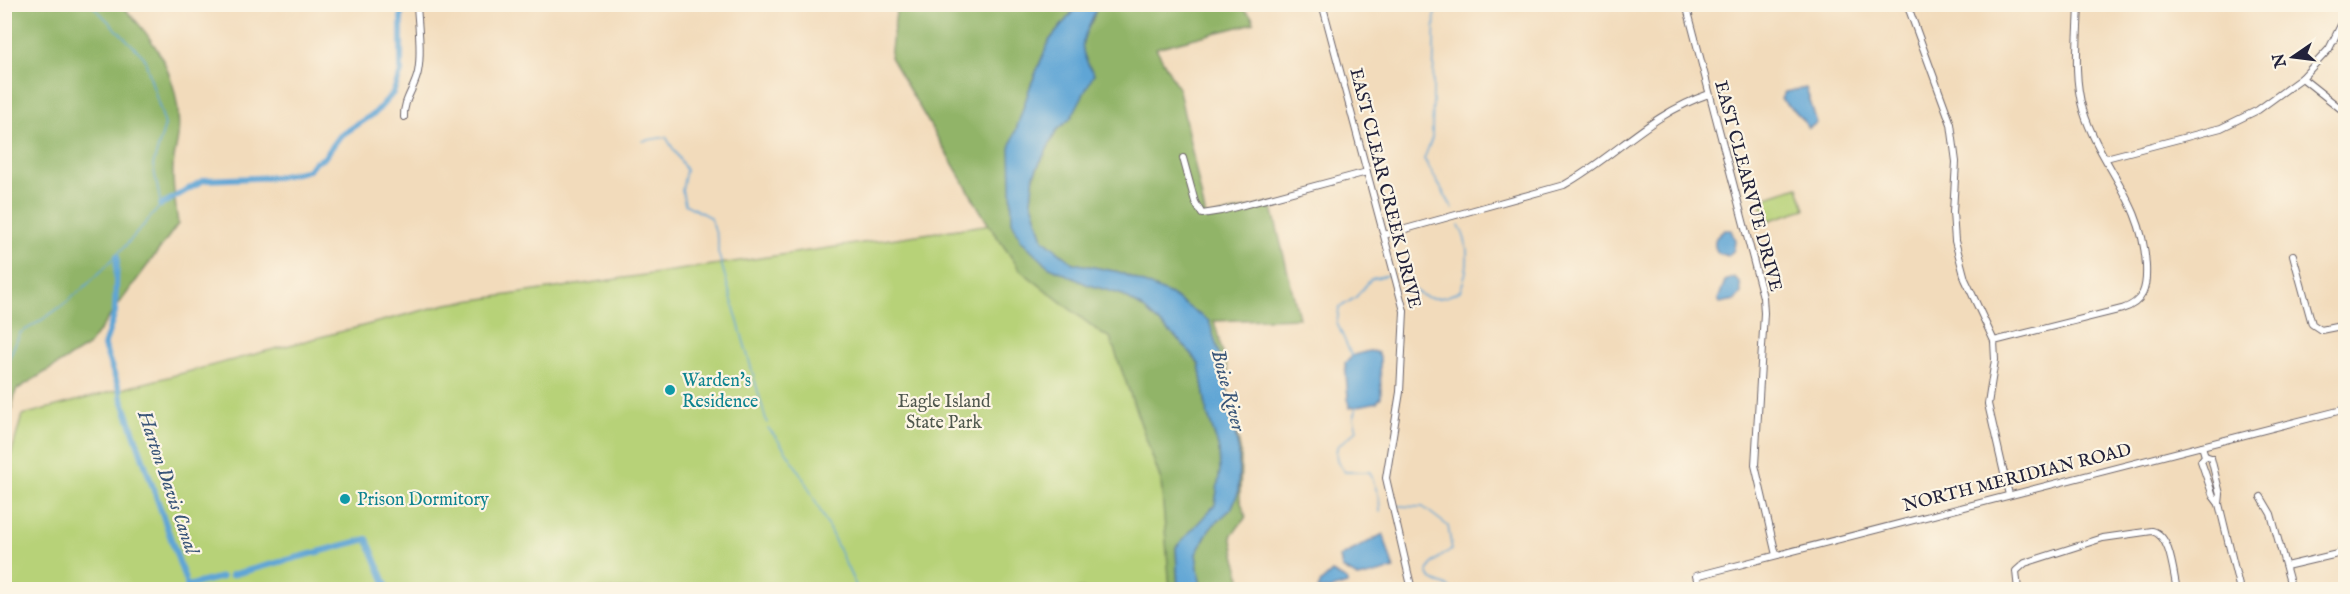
<svg xmlns="http://www.w3.org/2000/svg" width="2350" height="594" viewBox="0 0 2350 594" font-family="'IM FELL English',serif">
	<rect width="100%" height="100%" fill="#fcf5e5"/>
	<filter id="ink" filterUnits="userSpaceOnUse"><feTurbulence type="fractalNoise" baseFrequency=".0167" numOctaves="2"/><feDisplacementMap in="SourceGraphic" scale="12" xChannelSelector="R" yChannelSelector="G"/><feConvolveMatrix kernelMatrix="1 2 1 2 8 2 1 2 1" color-interpolation-filters="sRGB"/></filter>
	<filter id="wash" filterUnits="userSpaceOnUse"><feTurbulence type="fractalNoise" baseFrequency=".008" numOctaves="4" result="noise"/><feDisplacementMap in="SourceGraphic" scale="24" xChannelSelector="R" yChannelSelector="G"/><feGaussianBlur stdDeviation="1.35" result="paint"/><feColorMatrix in="noise" values="0 0 0 0 0 0 0 0 0 0 0 0 0 0 0 0 0 1.4 0 .05"/><feComposite in="paint" operator="in"/></filter>
	<g filter="url(#wash)">
		<rect width="100%" height="100%" fill="#f2dbbb"/>
		<!-- green -->
		<g fill="#b7d278" stroke="#6c7a5a" stroke-width="1.5">
			<path d="M1798 187 1805 209 1767 221 1760 199Z"/>
			<path d="M1012 221 1120 294 1176 547 1178 589 5 590V477L22 415 447 304Z"/>
		</g>
		<!-- forest -->
		<g fill="#91b468" stroke="#5a6b52" stroke-width="1.5">
			<path d="M5 4 121 5C157 40 183 83 178 136 177 147 173 158 173 168 172 186 176 206 178 224L88 346 16 390 5 438Z"/>
			<path d="M897 5H1078L1049 41 1030 87 1011 148 1012 221 1086 284 1120 294 1143 308 1183 344 1199 364 1207 412 1219 449 1220 470 1215 505 1176 547 1178 589H1170L1161 481 1110 337 1102 334 1020 270 987 222 890 57Z"/>
			<path d="M1097 5H1239L1252 17 1254 23 1156 48 1179 90 1206 218 1271 203 1299 318 1214 321 1229 376 1227 386 1241 453 1240 499 1246 517 1231 536 1243 589H1201L1196 554 1210 528 1231 509 1238 493 1239 453 1221 360 1171 295 1119 272 1073 263 1043 239 1031 200 1034 175 1057 130 1071 118 1082 38 1093 19Z"/>
		</g>
		<!-- water -->
		<g fill="#5fa5d5" stroke="#406488" stroke-width="1.5">
			<path d="M1078 5H1097C1088 39 1071 39 1094 74L1071 118 1057 130 1034 174 1031 200 1043 239 1073 263 1119 272 1171 295 1209 321 1221 360 1239 453 1238 493 1231 509 1210 528 1196 554 1201 589H1178L1176 547 1215 505 1220 470 1219 449 1207 412 1199 364 1183 344 1143 308 1120 294 1086 284 1048 266 1021 240 1012 221 1010 148 1030 87 1049 41Z"/>
			<path d="M1806 88 1817 123 1809 128 1795 111 1781 99 1785 92Z"/>
			<path d="M1724 230H1731L1735 240 1734 250 1728 256 1718 253C1712 244 1714 236 1724 230Z"/>
			<path d="M1734 277 1740 282 1741 293 1735 300 1720 303 1718 300 1725 281Z"/>
			<path d="M1369 351 1377 352 1380 357 1381 397 1377 402 1349 408 1345 363 1354 355Z"/>
			<path d="M1383 534 1394 569 1359 578 1342 568 1340 557Z"/>
			<path d="M1332 572 1347 580V584L1331 589H1318L1321 582Z"/>
		</g>
		<g fill="none" stroke-linecap="round" stroke-linejoin="round">
			<!-- stream -->
			<g stroke="#5fa5d5" stroke-width="1.5">
				<path d="M1435 4 1432 138 1424 159 1453 209"/>
				<path d="M642 141 666 137 686 170 682 190 685 204 711 218 718 241V252L767 423"/>
				<path d="M1401 275C1419 299 1432 305 1460 291 1469 269 1471 247 1459 225"/>
				<path d="M1352 357 1337 323 1339 308 1356 297 1371 279 1388 275"/>
				<path d="M4 369 20 333C78 302 119 254 161 205L153 165 165 125 144 57 91 4"/>
				<path d="M1357 406 1354 418 1357 430 1337 447C1335 458 1337 464 1345 472H1370L1379 497 1380 512"/>
				<path d="M768 428C805 469 833 539 858 590"/>
				<path d="M1398 506 1423 507 1448 526 1452 550C1443 554 1415 572 1435 581 1441 584 1447 585 1453 590"/>
			</g>
			<!-- canal -->
			<g stroke="#5fa5d5" stroke-width="6">
				<path d="M309 170 314 163 324 158 340 136 375 113 393 93 401 72V4"/>
				<path d="M161 205 204 180 277 177 305 171"/>
				<path d="M117 256 115 312 104 346 120 391"/>
				<path d="M121 396 185 579"/>
				<path d="M231 575 367 539 388 590"/>
				<path d="M187 584V586L222 577"/>
			</g>
		</g>
	</g>
	<g filter="url(#ink)">
		<g fill="none" stroke-linecap="round" stroke-linejoin="round">
			<!-- minor casing -->
			<g stroke="#6b6368" stroke-width="8">
				<g id="minor">
					<path d="M1686 4 1763 297 1764 313 1755 465 1776 555"/>
					<path d="M1907 4 1951 124 1956 162 1953 212 1955 241 1965 279 1994 341 1995 360 1988 404 2009 495"/>
					<path d="M1323 7 1404 311 1400 392 1386 478 1412 590"/>
					<path d="M2302 78 2346 113"/>
					<path d="M404 117C403 100 415 88 418 72 422 51 418 26 417 4"/>
					<path d="M1183 158 1195 202 1202 214 1221 211 1367 172"/>
					<path d="M2106 158 2221 128 2258 110 2302 78 2329 49 2346 15"/>
					<path d="M1384 235 1564 185C1617 155 1650 114 1709 94"/>
					<path d="M2293 255 2312 324 2321 330 2346 325"/>
					<path d="M1994 341 2122 309C2144 302 2147 288 2146 266 2143 200 2101 168 2083 110 2073 76 2078 40 2079 4"/>
					<path d="M2202 446 2205 456 2201 461 2213 496 2219 504 2220 494 2211 458 2205 456"/>
					<path d="M2261 497 2271 514 2292 590"/>
					<path d="M2219 504 2240 590"/>
					<path d="M2286 566 2346 552"/>
					<path d="M1700 590 1696 576 2346 409"/>
					<path d="M2018 590 2016 571 2025 563 2103 538 2152 531C2171 535 2173 573 2177 590"/>
				</g>
			</g>
			<!-- minor -->
			<use href="#minor" stroke="#fff" stroke-width="6"/>
		</g>
	</g>
	<!-- markers -->
	<g fill="#0f9aa8" stroke="#fcf5e5" stroke-width="2">
		<circle cx="670" cy="390" r="6"/>
		<circle cx="345" cy="499" r="6"/>
	</g>
	<g text-anchor="middle" stroke-width="4.5" stroke-linejoin="round" paint-order="stroke">
		<!-- street labels -->
		<g font-size="18" fill="#22223b" stroke="#fcf5e5">
			<text transform="translate(1749 186) rotate(75)" y="6">EAST CLEARVUE DRIVE</text>
			<text transform="translate(1386 188) rotate(76)" y="6">EAST CLEAR CREEK DRIVE</text>
			<text transform="translate(2017 477) rotate(-14)" y="6">NORTH MERIDIAN ROAD</text>
		</g>
		<!-- culture labels -->
		<g font-size="18" fill="#0d838f" stroke="#fcf5e5" text-anchor="start">
			<text x="682" y="386">Warden's<tspan x="682" dy="21">Residence</tspan></text>
			<text x="357" y="505">Prison Dormitory</text>
		</g>
		<!-- park labels -->
		<g font-size="18" fill="#4f574d" stroke="#fcf5e5">
			<text x="944" y="407">Eagle Island<tspan x="944" dy="21">State Park</tspan></text>
		</g>
		<!-- water labels -->
		<g font-size="20" font-style="italic" fill="#3a5679" stroke="#fcf5e5">
			<text transform="translate(1229 390) rotate(75)" y="7">Boise River</text>
			<text transform="translate(169 482) rotate(71)" y="7">Harton Davis Canal</text>
		</g>
	</g>
	<!-- margin -->
	<rect width="2350" height="594" fill="none" stroke="#fcf5e5" stroke-width="24"/>
	<!-- north arrow -->
	<g transform="translate(2293 57) rotate(256)" stroke="#fcf5e5" stroke-width="4.5" paint-order="stroke">
	<path d="M0-4.5L10 22L0 15L-10 22Z" fill="#22223b"/>
	<text y="-9" font-size="16" font-weight="bold" text-anchor="middle" fill="#22223b">N</text>
	</g>
</svg>
